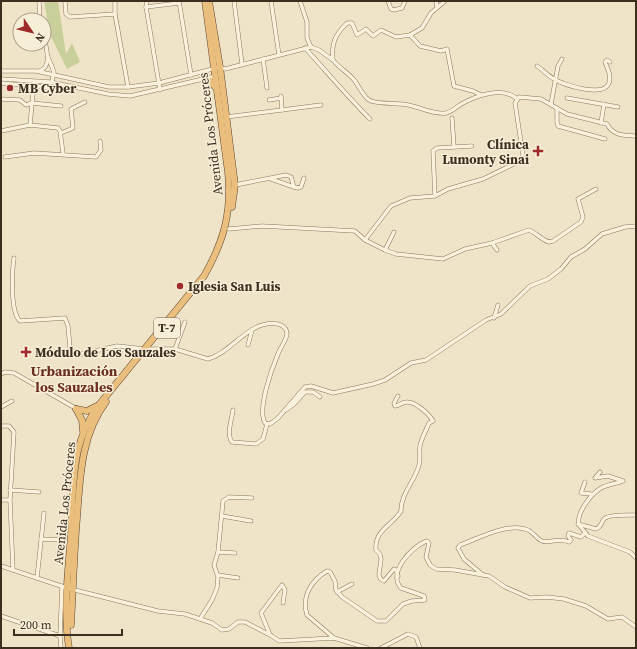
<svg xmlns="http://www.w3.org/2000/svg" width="637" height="649" viewBox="0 0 637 649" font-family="'Source Serif 4',serif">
	<rect width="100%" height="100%" fill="#f0e4c8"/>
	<!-- green -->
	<path fill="#c9cf9b" d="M44 1H58L66 54 72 43 80 62 67 69 50 35Z"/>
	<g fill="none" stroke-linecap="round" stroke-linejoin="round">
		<!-- minor casing -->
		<g stroke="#8d765c" stroke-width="4.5">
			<g id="minor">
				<path d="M39 1 40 20"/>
				<path d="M65 1 66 14 70 17 115 14"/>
				<path d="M115 1V14L128 87"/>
				<path d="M147 1 146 7 160 90"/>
				<path d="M179 1 191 75"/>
				<path d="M234 1 242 64"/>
				<path d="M271 1 279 55"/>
				<path d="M300 1 307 22V38L311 47"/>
				<path d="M388 1 391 9 394 10 402 8 405 1"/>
				<path d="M436 1 437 7"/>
				<path d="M146 7 179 3"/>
				<path d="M410 35 420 46 441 51 447 49 454 86 473 91 481 95"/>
				<path d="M305 48C327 72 347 96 370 119"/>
				<path d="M48 57 54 72 52 82"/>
				<path d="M263 59 267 88"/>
				<path d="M333 60C339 68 349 73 355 81 358 86 365 98 369 100 374 104 394 103 402 104 417 105 431 115 446 113 454 111 458 105 465 102 479 95 502 87 516 98"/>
				<path d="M537 66C543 70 548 76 554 79 564 85 604 98 609 83 612 75 607 68 605 62L607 60 610 62"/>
				<path d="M1 71H36L109 87H128L159 83 220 67 225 69 311 47 319 50 333 60C331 43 335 35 347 23H352L357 35 366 29 373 36 381 30 396 37 410 35 422 28 431 13 445 1"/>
				<path d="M39 71C53 67 46 48 44 37"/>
				<path d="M1 79 50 82 108 94 130 96 216 76"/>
				<path d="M1 83 52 88 71 86"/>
				<path d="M281 96 282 110"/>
				<path d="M567 98 618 107"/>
				<path d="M1 99 20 100 26 105 32 103 61 106"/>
				<path d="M269 100 281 98"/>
				<path d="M551 104 558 66 562 59"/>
				<path d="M557 108V122L558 126 605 139"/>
				<path d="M226 117 321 105"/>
				<path d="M452 118 454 147"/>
				<path d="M601 123 604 104"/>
				<path d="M30 125 34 83"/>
				<path d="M1 131 30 125 58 128 60 131 63 153"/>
				<path d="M61 133 73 128 71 109 85 102"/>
				<path d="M5 157 34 153 96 157 101 150 100 141"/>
				<path d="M271 179 294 187"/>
				<path d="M235 185 286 175 291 177 294 187 298 188 301 187 304 178"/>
				<path d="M435 196 433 151 437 148 472 146"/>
				<path d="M229 229 262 226 355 231 365 240 385 250 396 254 443 259 465 249 492 243 529 230C537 233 540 239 549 242L553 241 581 222 583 217 578 199 596 189"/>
				<path d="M365 240 391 206 410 198 435 196 448 189 483 179 520 161 523 155 515 103 519 97 541 99 567 114 607 124C613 136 624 135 636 136"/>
				<path d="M492 243 497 250"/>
				<path d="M385 250 394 232"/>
				<path d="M14 258C12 272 10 312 20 321L65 318 68 326 70 348 77 355 117 346 145 349"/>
				<path d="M494 318 498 305"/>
				<path d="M248 345 252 330"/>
				<path d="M149 349H175L208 359C233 352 249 319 278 324 283 325 287 329 287 334 286 341 280 348 278 354 272 368 257 409 265 423L270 424 278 418 305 387 311 386 333 393 373 384 385 380 411 363 426 360 486 320 501 314 530 286 548 279 561 269 571 257 585 249 602 234 625 227 636 226"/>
				<path d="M175 349 185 322"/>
				<path d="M1 374 5 372 14 373 77 409"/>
				<path d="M1 407 12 401"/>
				<path d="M233 410C232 419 226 434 232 442L256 444 263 439 267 424"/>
				<path d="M286 410 294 404 305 392H313L320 397"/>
				<path d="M1 426H9L14 432 10 500 13 570"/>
				<path d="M600 472 595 478 608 476 623 481C616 484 608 484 601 488 591 494 576 513 579 525L588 536 630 552 636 558"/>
				<path d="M585 482 581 493 591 494"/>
				<path d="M10 490 39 492"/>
				<path d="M1 500H10"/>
				<path d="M222 516 251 521"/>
				<path d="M578 524 596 529C601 527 601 523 604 519 608 514 630 515 636 515"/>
				<path d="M41 539 62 540"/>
				<path d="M218 552 235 553"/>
				<path d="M1 566 67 588 158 611 185 614 212 623 222 630 229 629 238 622H245L272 636 279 641 334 638 367 648"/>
				<path d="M218 575 238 578"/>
				<path d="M483 575 464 559 458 548 460 545C480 538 507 522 528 530 534 533 537 539 542 541 549 544 558 537 569 542L571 540 568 536 569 533 581 537 585 533"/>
				<path d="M398 576 396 570 394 569 384 581C371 576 389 559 376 550 374 530 393 525 401 511 401 493 415 481 419 465 421 458 419 452 420 446 420 442 427 428 429 423L433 421C429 414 416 402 407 402 402 402 399 406 395 406L394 403 398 396"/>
				<path d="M37 578 44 513"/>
				<path d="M337 592 352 584"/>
				<path d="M1 616 60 636"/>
				<path d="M200 619 212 600 217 588 218 577 214 565 218 552 223 501 229 497 252 498"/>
				<path d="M270 635 261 613 282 585 285 590 283 603"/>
				<path d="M334 638 307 615C301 596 312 580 327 571L330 572 335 581 336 590 342 597 377 621H386L403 604 412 601 425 600 424 596 401 588C387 573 412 546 427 541L429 543 426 557 430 565 436 569 455 570 489 576 505 587 530 598 547 597 564 599 586 606 608 619 622 617 636 627"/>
				<path d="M61 648 60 636 62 586"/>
				<path d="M381 648 408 634 416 637 420 648"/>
			</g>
		</g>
		<!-- trunk casing -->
		<g stroke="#5b4430" stroke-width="7">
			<g id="trunk">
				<path d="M209 1 220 67 235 185 232 207"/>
				<path d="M205 79 210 81 216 88"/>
				<path d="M76 409 82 420 83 431"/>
				<path d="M76 409 87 411 97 406"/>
				<path d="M71 625C73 589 74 554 77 518 80 478 81 435 106 402"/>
				<path d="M69 648C63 611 68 572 71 535 72 509 72 476 78 450 82 434 88 420 98 406L204 276C224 241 232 212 228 172L205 1"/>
			</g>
		</g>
		<!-- minor -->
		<use href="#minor" stroke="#faf1dc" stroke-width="3.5"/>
		<!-- trunk -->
		<use href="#trunk" stroke="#eabe7c" stroke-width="6"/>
	</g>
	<!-- markers -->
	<g fill="#9e2a2b" stroke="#f7eed8" stroke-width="1.5">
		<circle cx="10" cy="88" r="4"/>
		<path d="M536 145h4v4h4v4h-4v4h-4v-4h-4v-4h4z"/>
		<circle cx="180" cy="286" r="4"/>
		<path d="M24 346h4v4h4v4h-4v4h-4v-4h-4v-4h4z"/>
	</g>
	<g text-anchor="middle" stroke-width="3" stroke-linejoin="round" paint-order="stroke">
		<!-- shield labels -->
		<rect fill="#f7eed8" stroke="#756857" stroke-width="1" x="154" y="318" width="26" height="20" rx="3"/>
		<g font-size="12" font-weight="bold" fill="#3d2e20">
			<text x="167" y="332">T-7</text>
		</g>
		<!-- poi labels -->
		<g font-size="13" font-weight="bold" fill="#3d2e20" stroke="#f7eed8" text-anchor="start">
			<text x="18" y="93">MB Cyber</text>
			<text x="529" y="149" text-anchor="end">Clínica<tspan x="529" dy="15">Lumonty Sinai</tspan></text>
			<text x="188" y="291">Iglesia San Luis</text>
			<text x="35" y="357">Módulo de Los Sauzales</text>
		</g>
		<!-- street labels -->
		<g font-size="13" fill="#3d2e20" stroke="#f7eed8">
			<text transform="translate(210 134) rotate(-97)" y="5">Avenida Los Próceres</text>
			<text transform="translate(64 503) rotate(-84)" y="5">Avenida Los Próceres</text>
		</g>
		<!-- neighbourhood labels -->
		<g font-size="14" font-weight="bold" fill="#6b2e1e" stroke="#f7eed8">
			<text x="74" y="376">Urbanización<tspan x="74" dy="16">los Sauzales</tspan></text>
		</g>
	</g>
	<!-- border -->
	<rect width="637" height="649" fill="none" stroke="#3d2e20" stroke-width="4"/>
	<!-- north arrow -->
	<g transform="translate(32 32) rotate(125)"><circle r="19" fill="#f7eed8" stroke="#ada18e"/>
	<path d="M0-3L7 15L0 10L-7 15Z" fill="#9e2a2b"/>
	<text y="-6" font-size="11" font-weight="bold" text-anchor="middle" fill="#3d2e20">N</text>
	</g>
	<!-- scale -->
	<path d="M14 629v6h108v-6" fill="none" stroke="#3d2e20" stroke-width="2"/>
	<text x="20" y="629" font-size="12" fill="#3d2e20" stroke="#f7eed8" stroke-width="3" paint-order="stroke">200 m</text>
</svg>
